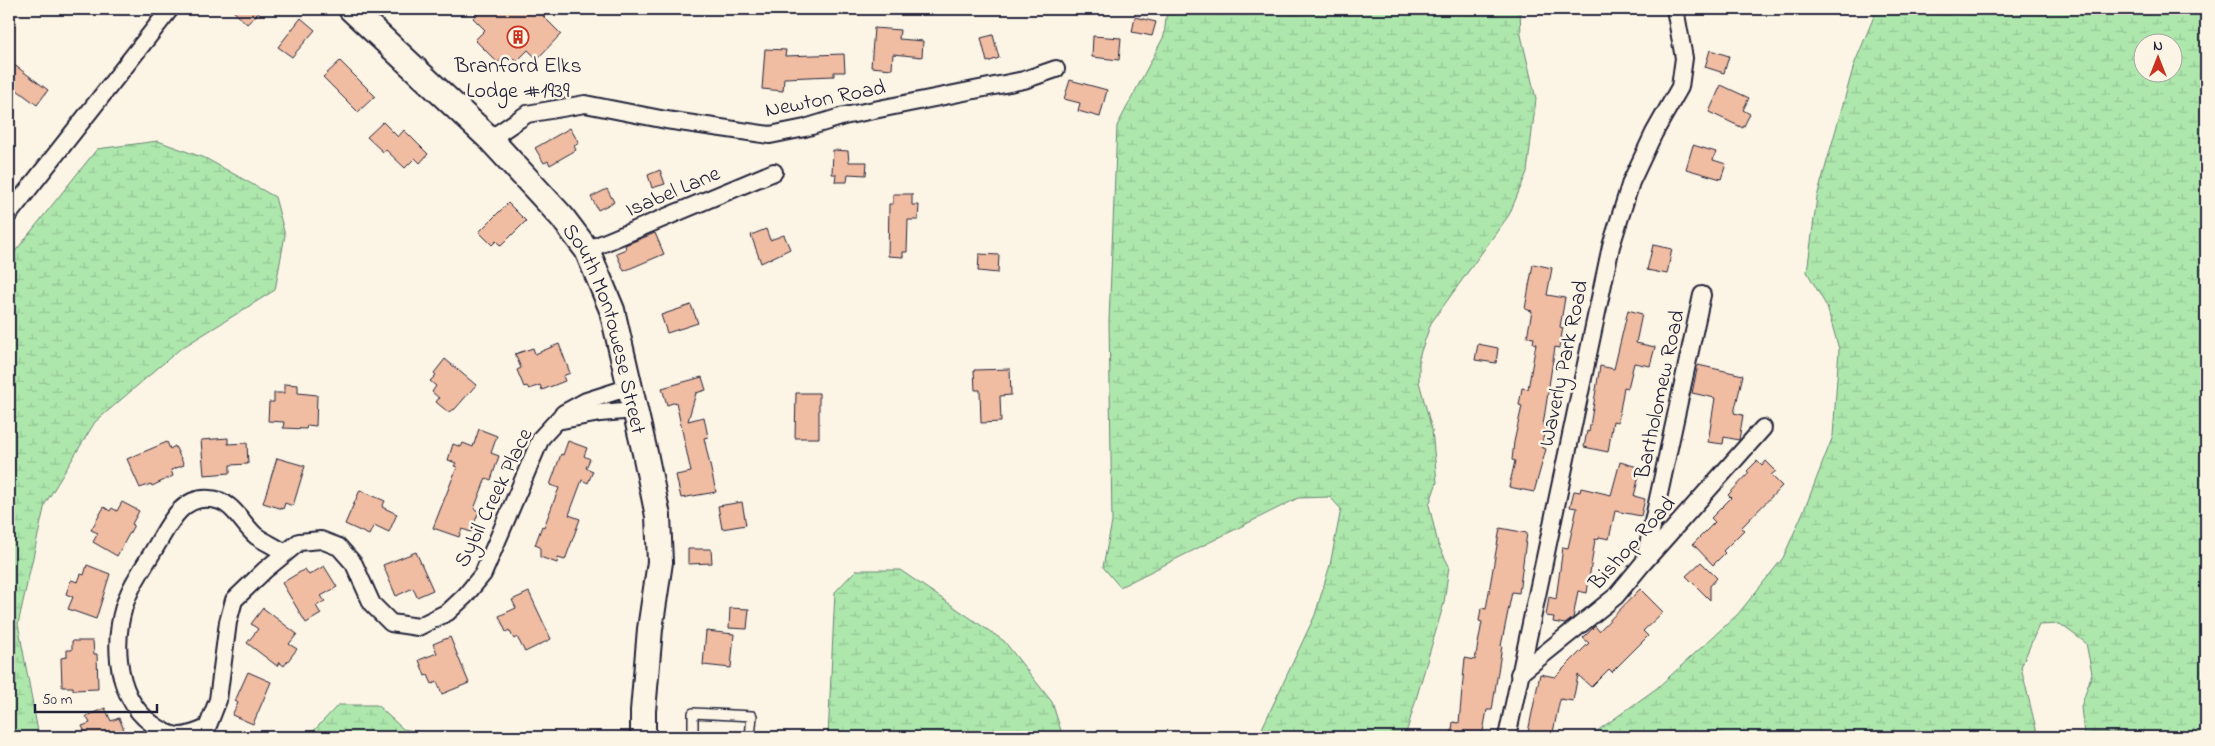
<svg xmlns="http://www.w3.org/2000/svg" width="2215" height="746" viewBox="0 0 2215 746" font-family="'Indie Flower',sans-serif">
	<defs>
		<pattern id="wetland-marsh" width="20" height="14" patternUnits="userSpaceOnUse" patternTransform="scale(1.25)"><rect width="20" height="14" fill="#ade7ac"/><path d="M1 5h8M5 5V1M11 12h8M15 12V8" fill="none" stroke="#95c695"/></pattern>
	</defs>
	<rect width="100%" height="100%" fill="#fcf5e5"/>
	<filter id="ink" filterUnits="userSpaceOnUse"><feTurbulence type="fractalNoise" baseFrequency=".02" numOctaves="2"/><feDisplacementMap in="SourceGraphic" scale="10" xChannelSelector="R" yChannelSelector="G"/><feConvolveMatrix kernelMatrix="1 2 1 2 8 2 1 2 1" color-interpolation-filters="sRGB"/></filter>
	<g filter="url(#ink)">
		<!-- wetland -->
		<g fill="url(#wetland-marsh)" stroke="#688474" fill-rule="evenodd">
			<path d="M1167 9H1520L1521 35 1536 99 1527 172 1509 215 1431 323 1419 357V382L1432 430 1437 482 1429 505 1438 544 1449 566 1444 603 1405 737H1258L1315 615 1330 565 1341 509 1330 497 1298 498 1120 587 1103 567 1112 522 1109 321 1117 126 1164 36Z"/>
			<path d="M1877 9H2206V737H2124L2116 732 2084 734 2081 707 2092 673 2086 643 2060 624 2039 625 2021 667 2038 737H1592L1593 734 1657 688 1738 614 1783 558 1807 503 1833 436 1839 349 1827 307 1807 272 1817 197 1854 65ZM2142 42H2172V72H2142Z"/>
			<path d="M158 141 207 159 275 197 285 235 275 290 180 349 95 422 45 504 18 624 39 737H9V259L97 149Z"/>
			<path d="M856 570H900L1004 641 1052 702 1063 737H828L835 592Z"/>
			<path d="M338 705H377L403 729 451 737H308Z"/>
		</g>
		<!-- building -->
		<g fill="#f0bca2" stroke="#22223b">
			<path d="M231 9H263L247 24Z"/>
			<path d="M482 9H536L561 34 537 59 528 50 516 62 513 58 510 61 504 56 498 63 475 40 485 30 473 18Z"/>
			<path d="M1135 17 1156 22 1152 36 1132 32Z"/>
			<path d="M301 18 315 30 292 57 278 47Z"/>
			<path d="M874 28 900 30 899 39 923 41 922 57 893 54 892 69 871 67Z"/>
			<path d="M993 35 999 58 987 62 981 38Z"/>
			<path d="M1093 36 1121 38 1119 60 1092 57Z"/>
			<path d="M765 49 786 50 785 56 844 54 845 72H834V76L784 78 783 91 762 89Z"/>
			<path d="M1710 50 1729 56 1724 73 1705 67Z"/>
			<path d="M9 61 48 90 37 105 9 84Z"/>
			<path d="M340 61 375 96 358 112 323 77Z"/>
			<path d="M1070 80 1107 90 1100 117 1078 111 1080 103 1064 99Z"/>
			<path d="M1721 85 1749 98 1743 110 1750 114 1743 128 1709 112Z"/>
			<path d="M383 122 398 137 404 130 428 154 420 163 415 158 405 168 386 150 383 152 367 137Z"/>
			<path d="M570 128 579 143 574 146 576 150 550 165 548 161 544 163 535 148Z"/>
			<path d="M1693 145 1716 152 1713 160 1726 164 1721 179 1686 169Z"/>
			<path d="M833 150 848 151 849 162H867L866 175 848 174 847 182H835L836 174H832Z"/>
			<path d="M660 170 665 184 652 188 648 175Z"/>
			<path d="M607 189 614 202 598 210 591 197Z"/>
			<path d="M893 194H912V205H919L918 220H908L907 252H903V257L888 256 889 204H893Z"/>
			<path d="M508 203 526 221 501 246 496 241 492 245 479 232Z"/>
			<path d="M766 229 770 240 784 235 790 249 761 263 751 235Z"/>
			<path d="M655 233 664 254 624 271 616 253 626 249 625 245Z"/>
			<path d="M1653 245 1672 249 1667 274 1647 270Z"/>
			<path d="M979 254 999 255 998 273 978 271Z"/>
			<path d="M1533 264 1552 268 1547 295 1565 298 1560 327 1563 328 1559 348 1555 347 1543 425 1546 426 1541 447 1546 449 1534 492 1509 487 1515 461 1512 460 1514 442 1522 406 1519 405 1522 388 1528 389 1536 344 1533 343 1534 338 1527 337 1532 311 1525 309Z"/>
			<path d="M691 305 698 323 667 333 661 315Z"/>
			<path d="M1628 310 1642 314 1636 343 1655 347 1650 366 1634 363 1628 388 1624 387 1618 422 1613 421 1608 452 1584 447 1587 431 1589 432 1600 366 1614 369Z"/>
			<path d="M559 344 570 373 563 376 565 381 542 390 540 385 529 389 527 386 524 387 517 370 521 368 515 354 533 348 535 354Z"/>
			<path d="M1478 344 1498 348 1496 363 1475 360Z"/>
			<path d="M445 359 476 385 455 409 448 412 436 402 439 398 432 392 436 386 430 381 436 375 434 373Z"/>
			<path d="M1698 365 1743 375 1734 413 1743 415 1739 440 1724 437 1723 444 1708 442 1715 398 1692 393Z"/>
			<path d="M1010 369 1011 395 1000 396 1001 422 981 423 980 390H975L974 370Z"/>
			<path d="M702 377 706 390 696 393 688 421 704 417 708 437 704 438 716 492 681 498 676 475 691 472 676 402 667 405 662 388Z"/>
			<path d="M284 384 298 385V393L317 395 316 426 307 425 306 429 283 428 284 422 268 421 269 402H274V393H284Z"/>
			<path d="M796 393H819V438H795Z"/>
			<path d="M479 429 497 436 491 453 499 456 491 480 486 478 474 509 479 511 471 532 462 529 459 537 433 528 457 467 454 466 456 463 448 460 453 444 461 447 463 443 473 447Z"/>
			<path d="M228 438V444L247 443 248 464 230 465V473L204 475 201 440Z"/>
			<path d="M568 441 587 448 584 456 590 459 586 468 593 471 588 483 582 480 569 515 580 519 565 560 558 558 557 563 540 557V547L535 545 542 526 544 527 559 488 550 485 561 454 563 455Z"/>
			<path d="M167 442 170 449 175 446 184 465 171 470 173 476 152 486 151 484 140 488 127 459Z"/>
			<path d="M277 458 305 466 293 506 285 503 283 509 263 503Z"/>
			<path d="M1757 461 1762 466 1766 461 1776 471 1771 475 1782 486 1741 528 1744 530 1723 551 1725 553 1713 565 1693 544 1715 522 1711 518 1731 498 1728 495 1749 473 1747 471Z"/>
			<path d="M1620 462 1641 468 1634 496 1645 499 1641 516 1615 511 1609 539 1599 537 1598 540 1595 539 1587 593 1578 591 1573 618 1565 624 1553 622 1554 617 1546 616 1549 597 1556 599 1563 547 1568 548 1577 508 1570 507 1574 491 1580 492 1581 488 1611 495Z"/>
			<path d="M360 490 385 501 382 507 397 514 389 532 374 525 369 535 345 524Z"/>
			<path d="M122 502 139 511 132 524 134 525 117 556 93 542 98 533 91 530 104 507 110 511 112 508 117 511Z"/>
			<path d="M742 502 746 525 722 529 718 506Z"/>
			<path d="M1500 528 1527 533 1519 593 1512 592 1501 646H1502L1492 710H1487L1482 737H1451L1453 722 1459 723 1465 658 1475 660 1482 622 1479 621 1481 608 1486 609Z"/>
			<path d="M688 549H711L712 563 688 564Z"/>
			<path d="M416 552 433 590 417 597 413 588 396 596 383 565Z"/>
			<path d="M1701 562 1717 578 1710 586V600L1686 576Z"/>
			<path d="M87 565 110 574 96 619 68 609 73 597 66 594 71 580 78 582 81 574 84 575Z"/>
			<path d="M324 566 337 587 321 596 325 601 316 606 321 614 306 623 282 583 305 569 309 575Z"/>
			<path d="M1640 589 1663 612 1643 631 1648 636 1612 672 1609 669 1591 687 1578 675 1573 701 1560 699 1552 737H1527L1540 674 1555 677 1589 643 1583 638 1595 626 1599 631Z"/>
			<path d="M529 592 551 639 525 652 517 637 514 639 509 630 506 632 499 616 516 608 512 600Z"/>
			<path d="M263 608 297 634 289 644 297 649 284 666 279 662 277 666 247 643 258 629 251 624Z"/>
			<path d="M730 608 749 609 747 629 729 628Z"/>
			<path d="M706 631 734 634 731 668 703 665Z"/>
			<path d="M450 637 469 683 442 694 437 682 432 684 428 675 425 676 419 660 437 653 433 644Z"/>
			<path d="M72 641H93L94 654H97L98 689 73 690V687H62L61 658 67 657V650H72Z"/>
			<path d="M248 672 271 682 253 724 232 715 238 703 235 701Z"/>
			<path d="M105 708 111 721 119 718 127 737H87L82 726 90 723 86 716Z"/>
		</g>
		<g fill="none" stroke-linecap="round" stroke-linejoin="round">
			<!-- service casing -->
			<g stroke="#22223b" stroke-width="12">
				<path id="service" d="M693 737V713L752 716 750 737"/>
			</g>
			<!-- minor casing -->
			<g stroke="#22223b" stroke-width="20">
				<g id="minor">
					<path d="M490 139 527 114 585 104 666 120 770 135 805 128 844 116 1024 80 1056 69"/>
					<path d="M9 214 170 9"/>
					<path d="M587 250 774 172"/>
					<path d="M557 421 600 413 635 410"/>
					<path d="M285 553C276 547 265 542 256 536 241 523 233 500 210 499 180 496 168 527 155 548 147 562 137 576 130 591 111 631 113 695 151 723 174 740 182 739 207 728L218 700 228 622 234 600 265 570 299 542 321 540 339 547 354 564 372 604 391 623 418 627 448 612 465 596 483 574 541 438 564 413 586 401 630 387"/>
					<path d="M1645 559 1702 295"/>
					<path d="M1519 674 1616 596 1644 562 1763 428"/>
					<path d="M1507 737 1611 246 1631 182 1654 133 1680 87 1684 58 1675 9"/>
				</g>
			</g>
			<!-- secondary casing -->
			<g stroke="#22223b" stroke-width="28">
				<g id="secondary">
					<path id="s1" d="M351 9 490 139 562 217 587 250 612 310 645 453 658 516 660 562 650 629 643 711V737"/>
				</g>
			</g>
			<!-- service -->
			<use href="#service" stroke="#fcf5e5" stroke-width="9"/>
			<!-- minor -->
			<use href="#minor" stroke="#fcf5e5" stroke-width="16"/>
			<!-- secondary -->
			<use href="#secondary" stroke="#fcf5e5" stroke-width="24"/>
		</g>
	</g>
	<!-- icons -->
	<defs>
		<g id="building-ring" transform="scale(1.125)"><circle r="9.5" fill="#fcf5e5" stroke="#c8321e" stroke-width="1.5"/><path d="M-4-6H4V6H1V3H-1V6H-4ZM-2.5-4.3h1.7v1.8h-1.7ZM.8-4.3h1.7v1.8H.8ZM-2.5-1h1.7V.8h-1.7ZM.8-1h1.7V.8H.8Z" fill="#c8321e"/></g>
	</defs>
	<g fill-rule="evenodd">
		<use href="#building-ring" x="518" y="37"/>
	</g>
	<g text-anchor="middle" stroke-width="5" stroke-linejoin="round" paint-order="stroke">
		<!-- poi labels -->
		<g font-size="22" fill="#22223b" stroke="#fcf5e5">
			<text x="518" y="72">Branford Elks<tspan x="518" dy="25">Lodge #1939</tspan></text>
		</g>
		<!-- street labels -->
		<g font-size="22" fill="#22223b" stroke="#fcf5e5">
			<text transform="translate(825 97) rotate(-11)" y="8">Newton Road</text>
			<text transform="translate(672 190) rotate(-23)" y="8">Isabel Lane</text>
			<text dy="8" stroke="none"><textPath href="#s1" startOffset="418">South Montowese Street</textPath></text>
			<text transform="translate(1562 363) rotate(-78)" y="8">Waverly Park Road</text>
			<text transform="translate(1658 394) rotate(-78)" y="8">Bartholomew Road</text>
			<text transform="translate(492 497) rotate(-64)" y="8">Sybil Creek Place</text>
			<text transform="translate(1631 542) rotate(-48)" y="8">Bishop Road</text>
		</g>
	</g>
	<!-- margin -->
	<rect width="2215" height="746" fill="none" stroke="#fcf5e5" stroke-width="30"/>
	<rect x="15" y="15" width="2185" height="716" fill="none" stroke="#22223b" stroke-width="2" filter="url(#ink)"/>
	<!-- north arrow -->
	<g transform="translate(2158 58)"><circle r="24" fill="#fcf5e5" stroke="#a5a1a1"/>
	<path d="M0-4L9 19L0 12L-9 19Z" fill="#c8321e"/>
	<text y="-8" font-size="14" font-weight="bold" text-anchor="middle" fill="#22223b">N</text>
	</g>
	<!-- scale -->
	<path d="M35 704v8h122v-8" fill="none" stroke="#22223b" stroke-width="2.5"/>
	<text x="42" y="704" font-size="15" fill="#22223b" stroke="#fcf5e5" stroke-width="4" paint-order="stroke">50 m</text>
</svg>
